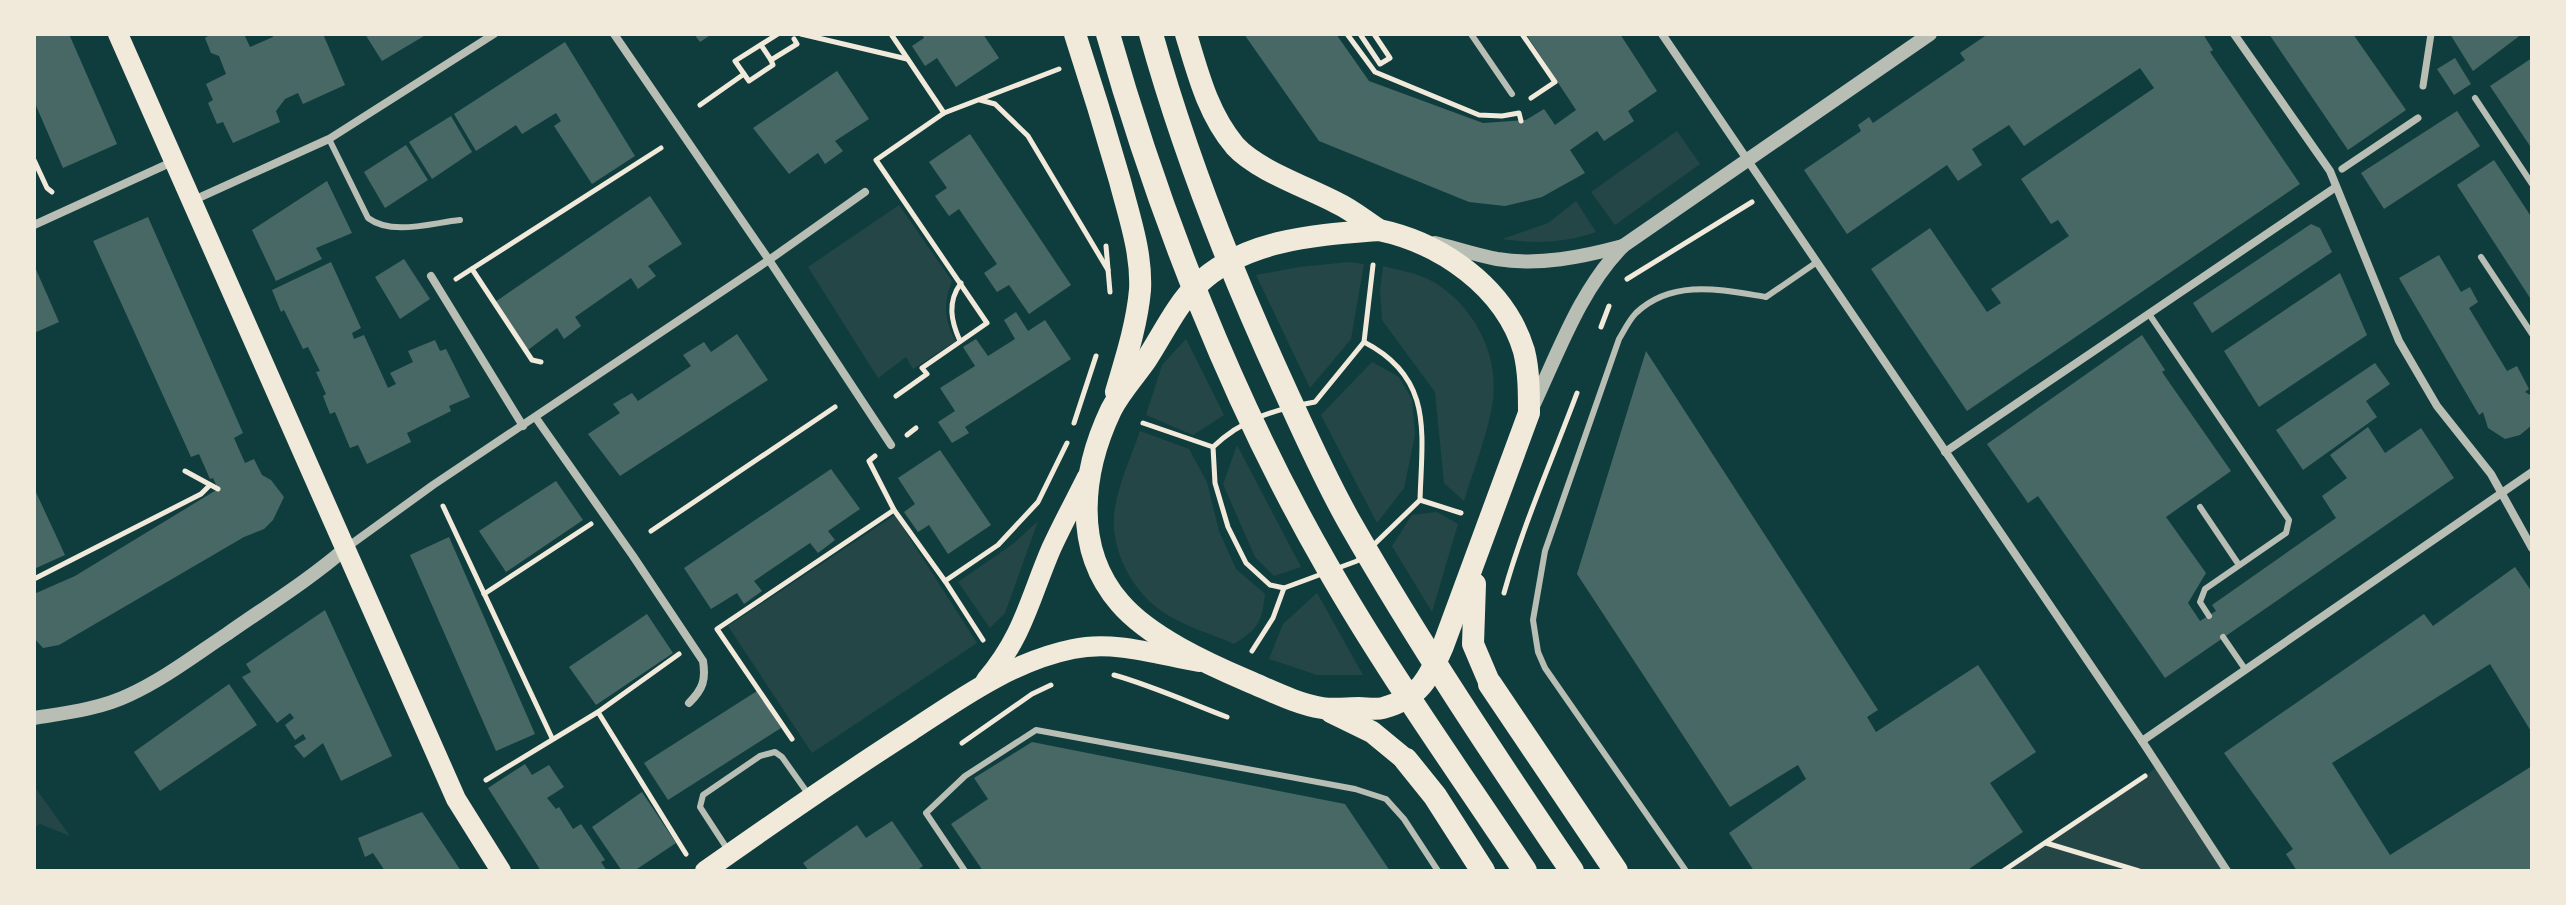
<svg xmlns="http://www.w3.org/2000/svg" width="2566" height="905" viewBox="0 0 2566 905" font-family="'Public Sans',sans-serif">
	<rect width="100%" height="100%" fill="#0f3d3e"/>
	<!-- green -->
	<g fill="#244646">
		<path d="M1677 131 1700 164 1615 225 1591 192Z"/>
		<path d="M1576 201 1596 232C1564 243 1535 244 1502 239L1548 223Z"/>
		<path d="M899 205 952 281C943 303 944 320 956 341L913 369 906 357 878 378 808 267Z"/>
		<path d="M1349 262 1364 264 1351 339 1310 388 1256 275 1299 267Z"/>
		<path d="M1383 266C1398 270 1417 273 1430 280 1472 303 1499 352 1493 400 1488 434 1474 468 1464 501L1444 483 1435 392 1382 320 1380 291Z"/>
		<path d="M1186 339 1224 415 1193 435 1146 415 1162 365Z"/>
		<path d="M1372 362 1399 377 1412 399 1415 435 1404 488 1377 523 1321 415Z"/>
		<path d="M1140 431 1189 449 1207 482 1219 531 1236 569 1265 594C1262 622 1258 629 1234 644 1212 634 1186 627 1166 614 1132 593 1108 547 1115 508 1119 482 1132 455 1140 431Z"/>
		<path d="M1237 445 1301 567 1274 576 1255 557 1223 484Z"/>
		<path d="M1437 512 1458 524 1432 612 1392 546 1412 515Z"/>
		<path d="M895 515 977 643 812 753 728 626Z"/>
		<path d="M1038 521 1005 613 990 628 958 582 1013 544Z"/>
		<path d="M1317 593 1363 675H1317L1269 659 1283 624Z"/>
		<path d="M2159 766 2227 871H2014L2011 866Z"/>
		<path d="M34 786 70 836 40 824 34 827Z"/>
	</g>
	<!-- building -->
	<g fill="#486865">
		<path d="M34 34H69L117 144 63 168 34 101Z"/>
		<path d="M211 34H244L250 47 273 37 272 34H323L345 85 303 104 298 93 285 99 276 111 280 122 233 143 223 122 217 124 208 103 213 100 206 84 226 74 219 56 211 53 205 38Z"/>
		<path d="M365 34H422L424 36 382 61Z"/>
		<path d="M694 34H712L700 42Z"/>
		<path d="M922 34H983L999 58 956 87 937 58 925 66 912 46 924 38Z"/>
		<path d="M1244 34H1336L1369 81 1483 123 1526 120 1544 109 1555 125 1576 110 1526 34H1620L1657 91 1628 111 1634 121 1604 141 1597 131 1570 150 1585 173 1542 197 1505 206 1469 202 1319 141Z"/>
		<path d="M1988 34H2203L2213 50 2210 52 2300 184 1967 411 1871 269 1930 228 1987 312 2001 303 1991 289 2069 236 2058 220 2051 224 2021 179 2154 88 2140 68 2024 146 2009 125 1972 149 1982 165 1958 181 1947 165 1847 234 1804 170 1861 131 1858 125 1869 117 1873 123 1965 60 1960 53Z"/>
		<path d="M2269 34H2353L2406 110 2348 150Z"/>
		<path d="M2450 34H2522L2473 71Z"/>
		<path d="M565 42 635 156 592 184 554 126 561 121 556 113 522 134 516 125 476 151 454 114Z"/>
		<path d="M2455 58 2471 84 2454 95 2437 69Z"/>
		<path d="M2532 58V149L2490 86Z"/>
		<path d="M837 71 869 119 835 141 843 151 825 164 818 153 789 174 753 128Z"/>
		<path d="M2457 111 2480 146 2384 209 2361 173Z"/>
		<path d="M451 116 472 152 432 179 409 142Z"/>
		<path d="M970 134 1071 285 1029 314 1009 285 997 292 984 273 997 264 959 209 949 216 935 196 947 188 929 162Z"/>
		<path d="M406 145 428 180 385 208 364 172Z"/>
		<path d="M2494 160 2532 218V301L2457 185Z"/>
		<path d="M327 181 352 233 316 248 322 259 276 281 252 230Z"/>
		<path d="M650 196 682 244 648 266 656 276 638 289 631 278 575 317 581 326 564 339 557 328 528 350 495 302Z"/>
		<path d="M148 217 243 433 234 438 245 463 254 459 262 475 271 480 284 497 273 520 264 529 244 537 59 645 43 648 34 638V594L75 576 218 489 213 478 210 479 199 454 191 457 93 241Z"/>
		<path d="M2311 224 2320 228 2332 252 2212 333 2193 303Z"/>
		<path d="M2439 255 2461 292 2470 287 2478 302 2469 308 2507 371 2517 366 2529 389 2525 392 2532 396V425L2520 435 2505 439 2488 428 2483 412 2479 415 2399 278Z"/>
		<path d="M404 259 430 299 400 319 375 277Z"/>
		<path d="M331 262 361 328 352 333 354 339 364 335 388 388 396 384 390 373 413 362 408 351 435 340 440 351 446 349 470 397 449 406 451 411 407 433 411 442 367 464 358 445 350 448 335 412 330 414 323 396 326 394 316 372 320 371 308 347 303 349 284 310 281 312 272 290Z"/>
		<path d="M34 265 59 322 34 333Z"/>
		<path d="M2340 273 2367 335 2259 407 2224 351Z"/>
		<path d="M1016 312 1028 331 1045 320 1071 359 965 427 969 433 952 443 938 422 955 411 940 388 975 366 963 347 976 339 988 356 1015 339 1004 320Z"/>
		<path d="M737 334 768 380 620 476 588 434 620 413 613 404 632 393 638 401 691 366 683 355 704 342 711 352Z"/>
		<path d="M2142 335 2165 370 2162 372 2231 471 2166 517 2206 573 2188 603 2200 621 2216 611 2212 605 2336 518 2322 496 2347 478 2330 455 2368 427 2385 453 2421 428 2454 478 2165 678 2038 496 2028 503 1987 444Z"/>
		<path d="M1646 351 1878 710 1867 717 1876 732 1978 665 2036 752 1990 783 2023 832 1966 871H1754L1729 833 1806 779 1798 765 1730 807 1577 574Z"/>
		<path d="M2375 363 2390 384 2366 401 2377 417 2303 470 2276 430Z"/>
		<path d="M940 450 991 525 948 554 929 525 918 532 904 512 915 504 898 478Z"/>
		<path d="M831 469 860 509 828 531 835 540 818 553 810 543 754 581 762 591 744 604 737 593 711 609 684 568Z"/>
		<path d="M556 481 583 520 506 572 479 531Z"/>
		<path d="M34 488 65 555 34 569Z"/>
		<path d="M449 537 535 734 496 751 410 555Z"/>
		<path d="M2515 567 2532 592V733L2490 664 2332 763 2390 855 2532 766V871H2297L2286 854 2293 849 2224 753 2424 614 2433 626Z"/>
		<path d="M325 610 392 756 341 781 323 743 304 758 294 746 306 739 303 734 295 740 285 725 294 718 290 713 277 723 242 677 251 672 246 664Z"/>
		<path d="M647 614 673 653 596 705 569 667Z"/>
		<path d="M229 684 257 725 160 791 134 752Z"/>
		<path d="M757 691 781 728 668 800 644 763Z"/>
		<path d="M1032 742 1345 804 1390 871H983L951 824 988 799 974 778Z"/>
		<path d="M525 764 532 775 549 765 564 787 547 798 556 809 559 807 573 829 581 824 605 860 601 862 607 871H541L488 788Z"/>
		<path d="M642 792 676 843 634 871H622L592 827Z"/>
		<path d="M422 812 461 871H385L373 853 365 857 358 838Z"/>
		<path d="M892 821 923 866 916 871H809L803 863 857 825 866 838Z"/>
	</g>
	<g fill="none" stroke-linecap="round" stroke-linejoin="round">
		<!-- path -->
		<g stroke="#f1e9da" stroke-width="5">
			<path d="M801 34 907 59"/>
			<path d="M891 34 944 113"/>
			<path d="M1347 34 1375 72 1479 115 1502 116 1519 113 1521 121"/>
			<path d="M1360 34 1380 64 1390 58 1374 34"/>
			<path d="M1522 34 1555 82 1531 98"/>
			<path d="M761 45 771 60"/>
			<path d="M744 74 749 81 773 65 771 60 797 44 794 39"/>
			<path d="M980 100 995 104 1028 136 1108 270"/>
			<path d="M700 105 744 74 735 61 778 34"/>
			<path d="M34 160 47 188 52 192"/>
			<path d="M1106 246 1110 292"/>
			<path d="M472 269 532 360 541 362"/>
			<path d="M456 279 661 148"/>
			<path d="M1627 279 1752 202"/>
			<path d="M1601 327 1609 306"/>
			<path d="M960 341C951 321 947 302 961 283"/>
			<path d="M1364 342C1434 378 1422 433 1420 500L1357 561 1284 588 1270 585 1246 563 1228 527 1215 483 1213 447C1242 419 1276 409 1315 402Z"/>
			<path d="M1364 342 1373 265"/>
			<path d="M896 396 927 374 922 368 987 323 876 160 944 113 1059 69"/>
			<path d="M1074 423 1096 356"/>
			<path d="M1143 423 1213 447"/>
			<path d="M907 435 916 428"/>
			<path d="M875 456 869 461 894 510 945 581"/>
			<path d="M185 471 218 489"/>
			<path d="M1420 500 1461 513"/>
			<path d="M443 506 552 738"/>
			<path d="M651 531 835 407"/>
			<path d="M34 579 201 494 210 485"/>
			<path d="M1504 593C1523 525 1552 460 1577 393"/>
			<path d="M484 594 591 524"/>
			<path d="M983 640 945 581 998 545 1038 502 1067 443"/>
			<path d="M1252 651 1273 618 1284 588"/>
			<path d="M1114 675C1153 686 1190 703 1227 717"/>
			<path d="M598 712 686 854"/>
			<path d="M792 739 717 629 894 510"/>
			<path d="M962 743 1032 694 1051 685"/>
			<path d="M486 780 598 712 679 654"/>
			<path d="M2046 843 2139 871"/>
			<path d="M2003 871 2145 776"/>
		</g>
		<!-- service -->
		<g stroke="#b8beb3" stroke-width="6">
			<path d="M1471 34 1512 94"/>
			<path d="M2475 98 2532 184"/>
			<path d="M329 139 368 218C392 236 431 223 460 220"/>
			<path d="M2481 257 2532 334"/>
			<path d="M2149 314 2289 520 2286 533 2205 589 2200 602 2209 616"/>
			<path d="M2200 507 2239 565"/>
			<path d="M2223 637 2245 669"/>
			<path d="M728 850 700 807 703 795 760 756 775 752 782 757 809 795"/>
			<path d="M965 871 926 813 965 776 1036 730 1355 789 1386 799 1404 819 1438 871"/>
			<path d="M1686 871 1545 668 1538 652 1533 620 1545 551 1619 339C1624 331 1629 320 1636 313 1673 278 1722 290 1766 297L1817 262"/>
		</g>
		<!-- pedestrian -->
		<g stroke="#b8beb3" stroke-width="7">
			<path d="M2423 86 2431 34"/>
			<path d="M2342 169 2418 118"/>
		</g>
		<!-- minor -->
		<g stroke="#b8beb3" stroke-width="8">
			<path d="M614 34 769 260 891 445"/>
			<path d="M1662 34 2142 741 2227 871"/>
			<path d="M2234 34 2330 171 2399 341 2437 406 2491 474 2532 548"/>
			<path d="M194 200 329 139 494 34"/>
			<path d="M34 225 172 162"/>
			<path d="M431 276 523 426"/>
			<path d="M536 418 633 556 703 661C706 680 703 689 689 703"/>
			<path d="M1945 452 2336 187"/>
			<path d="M346 548 433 485 769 260 865 192"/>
			<path d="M2142 741 2532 472"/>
		</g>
		<!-- tertiary -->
		<g stroke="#b8beb3" stroke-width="14">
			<path d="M1435 243C1455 248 1476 255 1497 259 1539 266 1582 257 1623 246"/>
			<path d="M1533 406C1559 351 1580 290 1623 246L1930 34"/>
			<path d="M34 718C65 713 100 709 129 695 164 679 195 655 227 634 267 606 309 580 346 548"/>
		</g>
		<!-- primary -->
		<g stroke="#f1e9da" stroke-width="20">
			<path d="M118 34 456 799 501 871"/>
			<path d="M986 680C1023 637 1030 598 1051 549 1062 525 1075 501 1087 477"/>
			<path d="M705 871C773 823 841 776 911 731 961 698 1013 661 1073 649 1114 640 1159 655 1199 662"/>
		</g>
		<!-- trunk -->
		<g stroke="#f1e9da" stroke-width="22">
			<path d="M1075 34C1091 83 1106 132 1120 181 1129 216 1142 253 1140 290 1137 324 1126 358 1116 392"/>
			<path d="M1186 34C1198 74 1208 114 1235 146 1258 171 1307 187 1337 203 1352 210 1365 221 1379 230"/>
			<path d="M1379 230C1441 243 1505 287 1524 351 1529 371 1529 393 1529 413L1443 646C1429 678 1420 698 1383 708 1375 710 1366 708 1359 708 1347 708 1334 710 1322 708 1297 704 1272 691 1248 681 1208 664 1149 637 1120 603 1072 548 1082 471 1111 410 1120 392 1135 376 1146 360 1162 336 1176 305 1197 285 1244 239 1317 235 1379 230Z"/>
			<path d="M1475 584 1473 644 1490 684"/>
			<path d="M1331 712 1372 732 1406 760"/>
		</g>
		<!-- motorway -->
		<g stroke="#f1e9da" stroke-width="24">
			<path d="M1108 34C1159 214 1233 403 1327 566 1387 671 1458 770 1525 871"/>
			<path d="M1151 34C1185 156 1233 277 1286 392 1306 436 1326 481 1350 523 1418 642 1495 757 1572 871"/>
			<path d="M1490 684 1616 871"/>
			<path d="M1406 760 1435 796 1483 871"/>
		</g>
	</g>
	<!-- border -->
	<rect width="2566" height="905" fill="none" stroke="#f1e9da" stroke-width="72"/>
</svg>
